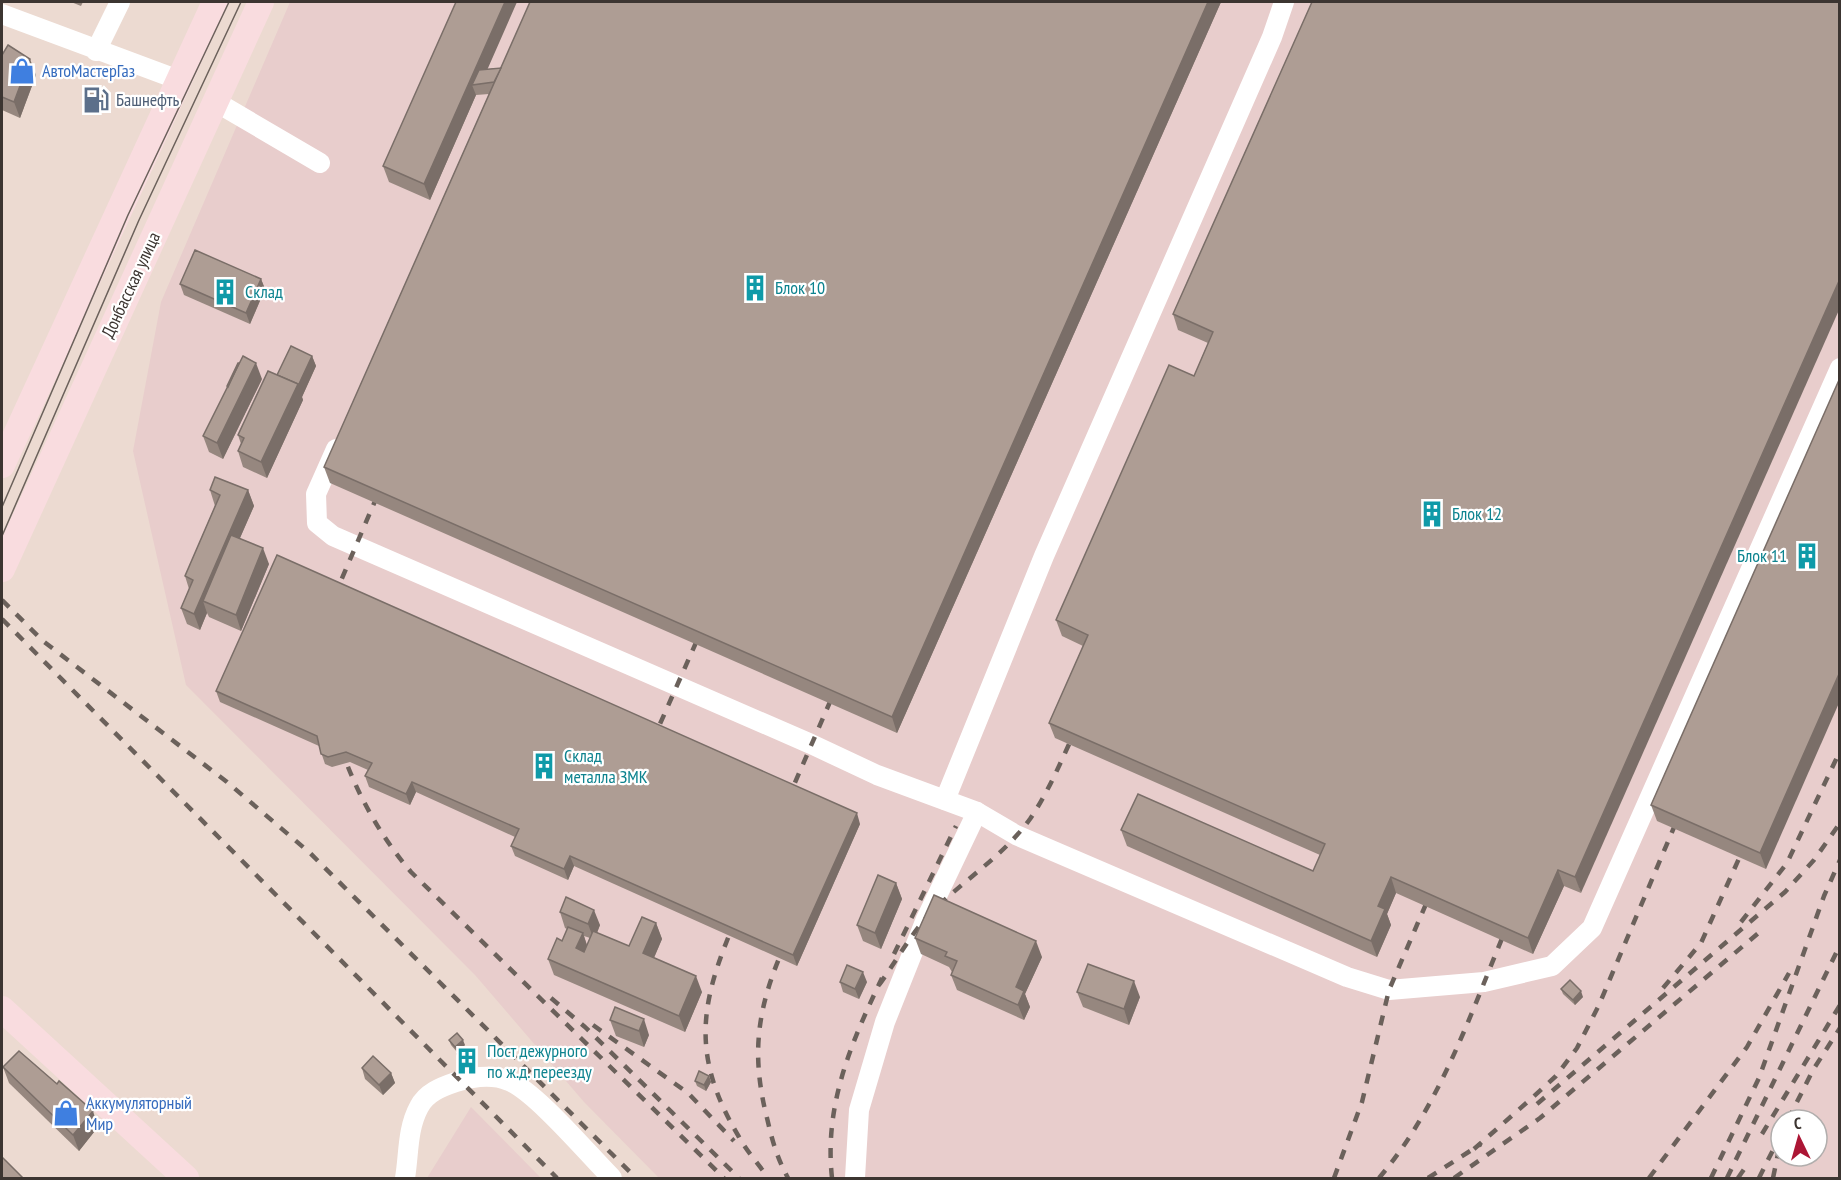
<svg xmlns="http://www.w3.org/2000/svg" width="1841" height="1180" viewBox="0 0 1841 1180" font-family="'PT Sans Narrow',sans-serif">
	<rect width="100%" height="100%" fill="#ecdad1"/>
	<!-- industrial -->
	<g fill="#e8cdcc" fill-rule="evenodd">
		<path d="M290 2H1839V1178H659L584 1102 475 975 186 685 133 451 161 302ZM1781 1120H1817V1156H1781Z"/>
		<path d="M471 1107 541 1178H427Z"/>
	</g>
	<g fill="none" stroke-linecap="round" stroke-linejoin="round">
		<!-- minor -->
		<g stroke="#fff" stroke-width="20">
			<path d="M2 14 179 80"/>
			<path d="M96 51 120 2"/>
			<path d="M216 102 320 163"/>
			<path d="M336 449 316 494 317 523 333 536 811 744 877 775 977 812 1016 835 1347 977 1389 990 1484 982 1552 966 1592 928 1840 368"/>
			<path d="M945 800 1044 556 1272 37 1284 2"/>
			<path d="M405 1178C409 1155 407 1129 419 1107 426 1093 441 1087 456 1082 472 1077 493 1074 509 1081 536 1092 589 1155 612 1178"/>
			<path d="M855 1178 859 1110 885 1022 926 919 977 812"/>
		</g>
		<!-- major -->
		<g stroke="#f9dcdf" stroke-width="26">
			<path d="M2 465 215 2"/>
			<path d="M2 569 261 2"/>
			<path d="M2 1009 186 1178"/>
		</g>
		<!-- tram -->
		<g stroke="#6b615b" stroke-width="1.5">
			<path d="M2 507 128 215 229 2"/>
			<path d="M2 536 139 220 241 2"/>
		</g>
		<!-- rail -->
		<g stroke="#6b615b" stroke-width="4.5" stroke-dasharray="10 10" stroke-linecap="butt">
			<path d="M334 597 381 487"/>
			<path d="M2 600 43 641 227 782 310 853 636 1178"/>
			<path d="M2 619 557 1178"/>
			<path d="M652 742 702 629"/>
			<path d="M341 748C356 792 380 836 411 872L724 1178"/>
			<path d="M787 801 836 688"/>
			<path d="M736 919C700 1002 690 1055 739 1137 747 1152 759 1164 768 1178"/>
			<path d="M1741 922 1787 863 1840 751"/>
			<path d="M786 942C758 1005 750 1051 767 1118 772 1140 777 1158 788 1178"/>
			<path d="M894 954 956 826"/>
			<path d="M879 985C895 963 909 937 927 917 960 882 1002 858 1030 819 1049 791 1062 759 1076 729"/>
			<path d="M1663 988 1701 943 1746 843"/>
			<path d="M551 998 585 1027 739 1178"/>
			<path d="M593 1025 688 1093 734 1141"/>
			<path d="M1537 1104 1785 892 1814 860 1840 823"/>
			<path d="M1788 1120 1813 1070 1840 1028"/>
			<path d="M1762 1134 1840 1005"/>
			<path d="M1474 1149 1532 1098 1556 1076 1577 1048 1599 1005 1680 813"/>
			<path d="M832 1178C824 1105 851 1043 882 978"/>
			<path d="M1334 1178 1362 1102 1389 990 1432 890"/>
			<path d="M1379 1178C1441 1105 1471 1012 1508 924"/>
			<path d="M1428 1178 1481 1144"/>
			<path d="M1454 1178 1540 1118 1762 930"/>
			<path d="M1649 1178 1747 1047 1789 973"/>
			<path d="M1711 1178 1759 1078 1824 896 1840 860"/>
			<path d="M1727 1178 1840 945"/>
			<path d="M1738 1178 1747 1165"/>
			<path d="M1759 1178 1781 1134"/>
			<path d="M1773 1178 1779 1149"/>
		</g>
	</g>
	<!-- wall -->
	<g fill="#96877f" fill-rule="evenodd">
		<path d="M71 2H83L81 6Z"/>
		<path d="M1221 2 897 733 330 483 324 467 489 94 476 95 430 200 389 182 383 166 488 69Z"/>
		<path d="M1312 2 1581 893 1564 886 1533 954 1396 893 1387 914 1391 925 1377 957 1127 846 1121 830 1313 871 1320 855 1055 738 1049 723 1083 646 1062 636 1056 620 1194 376 1208 343 1178 330 1173 314Z"/>
		<path d="M2 55 36 75 20 118 2 110Z"/>
		<path d="M104 98 95 113 85 107 83 102Z"/>
		<path d="M261 279 265 289 250 324 184 295 180 284Z"/>
		<path d="M312 356 316 366 302 397 303 400 267 478 243 467 238 451 241 444 238 435 277 375Z"/>
		<path d="M262 379 223 459 209 452 203 436Z"/>
		<path d="M1839 380 1766 869 1657 821 1651 805Z"/>
		<path d="M210 490H248L254 506 240 538 269 564 241 631 209 617 207 613 200 630 187 624 181 608 189 589 185 576 215 506Z"/>
		<path d="M216 691 860 824 797 966 574 866 568 880 515 856 511 846 515 837 416 792 410 805 369 787 365 776 368 770 350 762 332 767 325 764 319 746 220 702Z"/>
		<path d="M896 883 902 899 881 949 863 941 857 925Z"/>
		<path d="M560 912 600 925 597 933 629 946 656 923 662 939 654 958 702 992 685 1032 554 975 548 959 562 941 567 929 565 928ZM584 936 590 938 587 945Z"/>
		<path d="M915 938 1042 957 1025 994 1030 1007 1024 1020 957 990 951 975 952 972 949 967 921 954Z"/>
		<path d="M840 982H867L859 999 843 992Z"/>
		<path d="M1561 989 1583 997 1575 1005 1563 994Z"/>
		<path d="M1077 992 1140 997 1129 1025 1083 1007Z"/>
		<path d="M610 1020 649 1035 644 1047 616 1036Z"/>
		<path d="M449 1040 465 1045 457 1052 451 1045Z"/>
		<path d="M457 1054 474 1061 465 1068 459 1060Z"/>
		<path d="M3 1067 98 1127 79 1151 9 1083Z"/>
		<path d="M362 1068 391 1073 395 1083 383 1095 365 1079Z"/>
		<path d="M709 1076 711 1082 706 1091 697 1086 695 1081Z"/>
	</g>
	<!-- shaded-wall -->
	<g fill="#7a6e68">
		<path d="M505 2H517L481 84 472 85 476 95 430 200 424 184Z"/>
		<path d="M1208 2H1221L897 733 892 717Z"/>
		<path d="M30 59 36 75 20 118 14 102Z"/>
		<path d="M102 93 104 98 95 113 94 108Z"/>
		<path d="M261 279 265 289 250 324 246 313Z"/>
		<path d="M1839 281V310L1581 893 1575 877Z"/>
		<path d="M312 356 316 366 302 397 303 400 267 478 261 462 298 384Z"/>
		<path d="M256 363 262 379 223 459 217 443Z"/>
		<path d="M248 490 254 506 211 604 203 601 207 613 200 630 194 614Z"/>
		<path d="M263 548 269 564 241 631 236 615Z"/>
		<path d="M1839 674V703L1766 869 1760 853Z"/>
		<path d="M412 782 416 792 410 805 406 794Z"/>
		<path d="M857 813 860 824 797 966 793 955Z"/>
		<path d="M570 856 574 866 568 880 564 869Z"/>
		<path d="M1558 870 1564 886 1533 954 1528 938Z"/>
		<path d="M1391 877 1396 893 1387 914 1391 925 1377 957 1371 941 1378 906Z"/>
		<path d="M896 883 902 899 881 949 875 933Z"/>
		<path d="M594 910 600 925 594 940 588 924Z"/>
		<path d="M656 923 662 939 649 969 643 953Z"/>
		<path d="M583 933 588 949 582 964 576 948Z"/>
		<path d="M1036 941 1042 957 1025 994 1030 1007 1024 1020 1018 1005 1016 987Z"/>
		<path d="M863 972 867 982 859 999 855 989Z"/>
		<path d="M696 976 702 992 685 1032 679 1016Z"/>
		<path d="M1134 981 1140 997 1129 1025 1124 1009Z"/>
		<path d="M1581 991 1583 997 1575 1005 1573 1000Z"/>
		<path d="M644 1019 649 1035 644 1047 639 1031Z"/>
		<path d="M463 1040 465 1045 457 1052 455 1047Z"/>
		<path d="M472 1056 474 1061 465 1068 463 1063Z"/>
		<path d="M391 1073 395 1083 383 1095 379 1085Z"/>
		<path d="M709 1076 711 1082 706 1091 704 1085Z"/>
		<path d="M93 1111 98 1127 79 1151 73 1135Z"/>
	</g>
	<!-- building -->
	<g fill="#ae9d94" stroke="#7a6e68" stroke-width="1.5">
		<path d="M456 2H505L424 184 383 166Z"/>
		<path d="M530 2H1208L892 717 324 467Z"/>
		<path d="M1312 2H1839V281L1575 877 1558 870 1528 938 1391 877 1378 906 1385 909 1371 941 1121 830 1138 794 1313 871 1325 844 1049 723 1088 635 1056 620 1169 365 1194 376 1213 332 1173 314Z"/>
		<path d="M8 45 30 59 14 102 2 97V55Z"/>
		<path d="M501 68 494 82 472 85 479 70Z"/>
		<path d="M92 87 102 93 94 108 83 102Z"/>
		<path d="M195 250 261 279 246 313 180 284Z"/>
		<path d="M291 346 312 356 298 386V384L277 375Z"/>
		<path d="M243 356 256 363 217 443 203 436Z"/>
		<path d="M238 363H239L228 387 227 386Z"/>
		<path d="M268 371 298 384 261 462 238 451 244 438 238 435Z"/>
		<path d="M1839 380V674L1760 853 1651 805Z"/>
		<path d="M215 477 248 490 194 614 181 608 193 580 185 576 220 495 210 490Z"/>
		<path d="M231 535 263 548 236 615 203 601Z"/>
		<path d="M277 555 857 813 793 955 570 856 564 869 511 846 519 829 412 782 406 794 365 776 372 763 346 752 328 757 321 754 317 736 216 691Z"/>
		<path d="M878 875 896 883 875 933 857 925Z"/>
		<path d="M934 895 1036 941 1016 987 1024 991 1018 1005 951 975 957 961 945 956 947 952 915 938Z"/>
		<path d="M566 897 594 910 588 924 560 912Z"/>
		<path d="M642 917 656 923 643 953 696 976 679 1016 548 959 557 938 562 941 568 927 583 933 576 948 584 952 593 931 629 946Z"/>
		<path d="M1088 964 1134 981 1124 1009 1077 992Z"/>
		<path d="M847 965 863 972 855 989 840 982Z"/>
		<path d="M1570 980 1581 991 1573 1000 1561 989Z"/>
		<path d="M615 1007 644 1019 639 1031 610 1020Z"/>
		<path d="M457 1033 463 1040 455 1047 449 1040Z"/>
		<path d="M466 1047 472 1056 463 1063 457 1054Z"/>
		<path d="M19 1051 57 1084 59 1081 93 1111 73 1135 3 1067Z"/>
		<path d="M373 1056 391 1073 379 1085 362 1068Z"/>
		<path d="M699 1071 709 1076 704 1085 695 1081Z"/>
		<path d="M2 1157 24 1179H2Z"/>
	</g>
	<!-- icons -->
	<defs>
		<g id="shop-bare" transform="scale(2.07)"><path d="M-5-2.5h2.3a2.7 3.5 0 0 1 5.4 0H5L5.5 6h-11ZM-1.5-2.5h3a1.5 2.3 0 0 0-3 0Z" fill="#3f7fe0" stroke="#fff" stroke-width="2.5" paint-order="stroke"/></g>
		<g id="fuel-bare" transform="scale(2.07)"><path d="M-5.5-6h7V0h2V4h1.3V-2.5L3-4.5l.8-.8L6-3V5H2.5V1h-1V6h-7ZM-4.2-4.7v3.2H.2V-4.7Z" fill="#5c6f8a" stroke="#fff" stroke-width="2.5" paint-order="stroke"/></g>
		<g id="building-bare" transform="scale(2.07)"><path d="M-4-6H4V6H1V3H-1V6H-4ZM-2.5-4.3h1.7v1.8h-1.7ZM.8-4.3h1.7v1.8H.8ZM-2.5-1h1.7V.8h-1.7ZM.8-1h1.7V.8H.8Z" fill="#0f9aa8" stroke="#fff" stroke-width="2.5" paint-order="stroke"/></g>
	</defs>
	<g fill-rule="evenodd">
		<use href="#shop-bare" x="22" y="71"/>
		<use href="#fuel-bare" x="96" y="100"/>
		<use href="#building-bare" x="755" y="288"/>
		<use href="#building-bare" x="225" y="292"/>
		<use href="#building-bare" x="1432" y="514"/>
		<use href="#building-bare" x="1807" y="556"/>
		<use href="#building-bare" x="544" y="766"/>
		<use href="#building-bare" x="467" y="1061"/>
		<use href="#shop-bare" x="66" y="1113"/>
	</g>
	<g text-anchor="middle" stroke-width="4.5" stroke-linejoin="round" paint-order="stroke">
		<!-- shop labels -->
		<g font-size="18" fill="#366cbe" stroke="#fff" text-anchor="start">
			<text x="42" y="77">АвтоМастерГаз</text>
			<text x="86" y="1109">Аккумуляторный<tspan x="86" dy="21">Мир</tspan></text>
		</g>
		<!-- service labels -->
		<g font-size="18" fill="#4e5e75" stroke="#fff" text-anchor="start">
			<text x="116" y="106">Башнефть</text>
		</g>
		<!-- street labels -->
		<g font-size="18" fill="#3c3531" stroke="#fff">
			<text transform="translate(131 285) rotate(-65)" y="6">Донбасская улица</text>
		</g>
		<!-- culture labels -->
		<g font-size="18" fill="#0d838f" stroke="#fff" text-anchor="start">
			<text x="775" y="294">Блок 10</text>
			<text x="245" y="298">Склад</text>
			<text x="1452" y="520">Блок 12</text>
			<text x="1787" y="562" text-anchor="end">Блок 11</text>
			<text x="564" y="762">Склад<tspan x="564" dy="21">металла ЗМК</tspan></text>
			<text x="487" y="1057">Пост дежурного<tspan x="487" dy="21">по ж.д. переезду</tspan></text>
		</g>
	</g>
	<!-- border -->
	<rect width="1841" height="1180" fill="none" stroke="#3c3531" stroke-width="6"/>
	<!-- north arrow -->
	<g transform="translate(1799 1138) rotate(355)"><circle r="28" fill="#ffffff" stroke="#b1aead" stroke-width="1.5"/>
	<path d="M0-4.5L10 22L0 15L-10 22Z" fill="#ac1635"/>
	<text y="-9" font-size="16" font-weight="bold" text-anchor="middle" fill="#3c3531">С</text>
	</g>
</svg>
